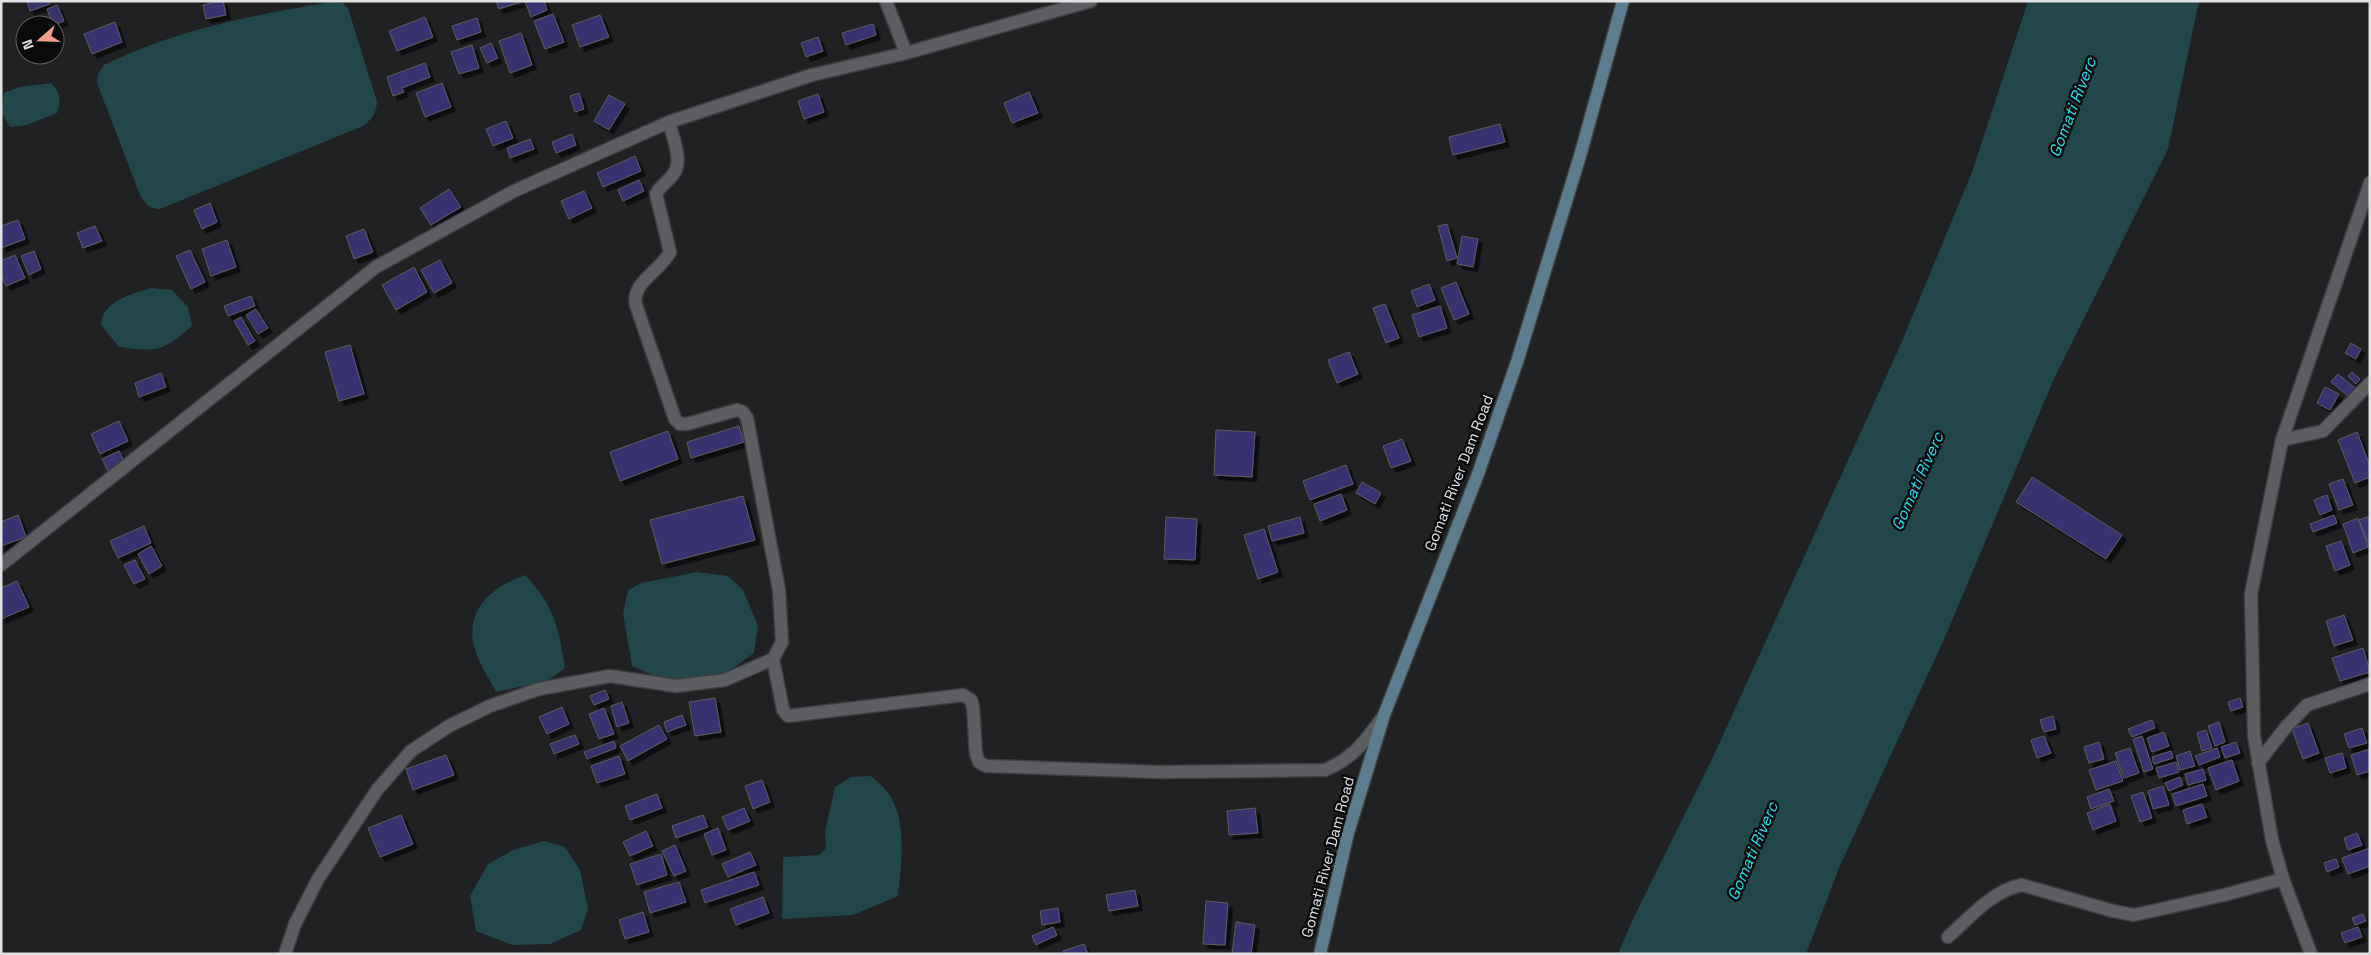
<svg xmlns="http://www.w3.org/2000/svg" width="2371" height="955" viewBox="0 0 2371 955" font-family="'Space Grotesk',sans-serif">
	<defs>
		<filter id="shadow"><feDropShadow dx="4.5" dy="4.5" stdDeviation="0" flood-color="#0009"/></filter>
	</defs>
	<rect width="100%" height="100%" fill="#1f2123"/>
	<!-- water -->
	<g fill="#21474b">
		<path d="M2028 1H2199L2168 149 2053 381 1945 637 1839 868 1806 954H1618L1632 921 1714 755 1900 346 1972 172Z"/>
		<path d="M332 2 343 3 348 8 377 102C376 114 372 119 363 126L160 209C149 209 146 204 140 195L97 83 98 74 104 65C176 30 253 15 332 2Z"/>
		<path d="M51 83C61 93 61 100 57 113L27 125 10 127 1 112 4 93 19 87Z"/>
		<path d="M151 288 172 290 188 307 192 326C162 352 158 352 119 347L101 325C102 301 132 294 151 288Z"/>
		<path d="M697 572 728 576 743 590 758 626 754 653 729 671 703 681H666L632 666 623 613 628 590 641 583Z"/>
		<path d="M525 575C554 605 559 628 565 668L547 681 496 692C488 677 478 662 474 646 465 608 494 586 525 575Z"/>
		<path d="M871 776C879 783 887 790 892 799 907 827 901 867 898 896L853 915 782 919 783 857 819 855 826 848 825 832 835 787 851 777Z"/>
		<path d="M544 841 565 847 580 870 588 909 581 930 550 944 512 945 476 931 470 896 488 864 513 850Z"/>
	</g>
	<!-- building -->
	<g fill="#393071" stroke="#5d5d60" filter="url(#shadow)">
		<path d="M27 1H49L50 4 30 11Z"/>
		<path d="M219 1H223L226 15 206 19 203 5Z"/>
		<path d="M496 1H520L521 2 499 9Z"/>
		<path d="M525 1H544L547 10 531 17Z"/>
		<path d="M57 5 64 21 53 25 47 9Z"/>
		<path d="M553 14 564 42 545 49 534 21Z"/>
		<path d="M600 15 609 37 580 47 572 25Z"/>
		<path d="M425 17 433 37 397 51 389 31Z"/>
		<path d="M477 18 481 32 457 40 452 26Z"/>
		<path d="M115 22 122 42 92 54 84 34Z"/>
		<path d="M873 24 876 35 846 45 842 33Z"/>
		<path d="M521 33 532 65 510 73 499 41Z"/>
		<path d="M818 37 823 51 806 57 801 43Z"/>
		<path d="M491 43 498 58 487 63 480 48Z"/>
		<path d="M472 45 479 68 459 74 451 52Z"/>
		<path d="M425 63 430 77 402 88 404 92 393 96 387 77Z"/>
		<path d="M442 83 451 107 425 117 416 93Z"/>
		<path d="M1029 92 1038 113 1012 123 1004 103Z"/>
		<path d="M579 93 584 109 575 112 570 96Z"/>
		<path d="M818 94 824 112 804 119 798 101Z"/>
		<path d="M609 95 625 104 609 130 594 121Z"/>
		<path d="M506 121 513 138 493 146 486 129Z"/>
		<path d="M1500 124 1505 142 1453 155 1449 137Z"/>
		<path d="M572 134 576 145 556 153 552 142Z"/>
		<path d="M530 139 534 149 510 158 507 148Z"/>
		<path d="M635 156 641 171 603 187 597 173Z"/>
		<path d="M639 180 644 191 623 201 618 190Z"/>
		<path d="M449 189 461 207 431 225 420 208Z"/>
		<path d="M584 191 592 208 569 219 561 201Z"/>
		<path d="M210 203 217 222 202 229 194 210Z"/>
		<path d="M18 220 25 239 1 248V226Z"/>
		<path d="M1447 224 1457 258 1447 261 1438 226Z"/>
		<path d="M95 226 102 241 83 248 77 233Z"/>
		<path d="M364 229 373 252 354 259 346 236Z"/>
		<path d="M1462 236 1478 239 1473 267 1457 264Z"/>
		<path d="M227 240 236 267 211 276 202 249Z"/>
		<path d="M190 250 205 282 191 289 176 256Z"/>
		<path d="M34 251 41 269 29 275 21 256Z"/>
		<path d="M15 255 25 278 6 286 1 274V261Z"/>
		<path d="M440 260 452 283 434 293 421 270Z"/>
		<path d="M414 267 427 292 396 310 382 285Z"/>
		<path d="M1456 282 1469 314 1454 320 1441 288Z"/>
		<path d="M1429 284 1435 300 1417 307 1411 291Z"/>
		<path d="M251 296 255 306 228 316 224 306Z"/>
		<path d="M1385 304 1399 338 1386 343 1373 308Z"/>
		<path d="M1440 306 1447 328 1419 337 1412 315Z"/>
		<path d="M256 309 268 328 258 334 246 315Z"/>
		<path d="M241 317 255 341 248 345 234 321Z"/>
		<path d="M2351 343 2361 349 2356 359 2345 353Z"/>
		<path d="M350 345 364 394 339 401 325 352Z"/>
		<path d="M1349 352 1358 374 1337 383 1328 360Z"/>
		<path d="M2352 372 2360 379 2356 384 2348 376Z"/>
		<path d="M161 373 166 387 139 397 135 383Z"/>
		<path d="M2338 374 2356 389 2349 397 2331 382Z"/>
		<path d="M2325 387 2339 394 2330 410 2317 403Z"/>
		<path d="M119 421 128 441 100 454 91 434Z"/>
		<path d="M739 426 744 442 691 458 687 442Z"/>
		<path d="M1216 430 1255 432 1252 477 1214 475Z"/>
		<path d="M668 431 678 459 620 481 610 452Z"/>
		<path d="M2357 432 2370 466V477L2355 483 2338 440Z"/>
		<path d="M1402 439 1411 461 1391 468 1383 446Z"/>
		<path d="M119 451 125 463 108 471 102 459Z"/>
		<path d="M1346 465 1353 484 1310 500 1303 481Z"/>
		<path d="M2032 477 2122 535 2106 559 2016 502Z"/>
		<path d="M2343 479 2353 505 2339 510 2329 484Z"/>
		<path d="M1362 482 1381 493 1375 504 1356 493Z"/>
		<path d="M1341 494 1347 510 1320 521 1314 504Z"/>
		<path d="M2327 495 2332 510 2320 515 2314 500Z"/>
		<path d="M743 496 755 540 662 564 650 520Z"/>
		<path d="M18 515 26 537 1 546V522Z"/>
		<path d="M2334 515 2337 523 2313 532 2310 524Z"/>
		<path d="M2370 516V545H2369L2359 520Z"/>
		<path d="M1166 517 1197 519 1195 560 1164 559Z"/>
		<path d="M1300 517 1304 533 1272 541 1268 526Z"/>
		<path d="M2358 518 2368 547 2353 553 2343 524Z"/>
		<path d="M144 526 151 543 118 558 110 541Z"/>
		<path d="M1264 529 1278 572 1258 579 1244 535Z"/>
		<path d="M2341 541 2350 565 2335 571 2326 546Z"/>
		<path d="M151 546 162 566 149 574 138 554Z"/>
		<path d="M135 560 145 579 134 584 124 565Z"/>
		<path d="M17 581 29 607 1 619V588Z"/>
		<path d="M2344 615 2353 640 2334 646 2326 621Z"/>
		<path d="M2363 648 2370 672 2340 681 2332 658Z"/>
		<path d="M605 690 609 699 594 705 590 696Z"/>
		<path d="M715 698 721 732 695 736 689 702Z"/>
		<path d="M2240 698 2243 707 2231 711 2228 702Z"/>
		<path d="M622 702 629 723 617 727 611 706Z"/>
		<path d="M562 707 569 724 547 734 539 717Z"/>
		<path d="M604 708 614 734 599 739 589 714Z"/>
		<path d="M682 715 686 725 667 732 664 722Z"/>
		<path d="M2053 716 2056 729 2044 732 2040 720Z"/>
		<path d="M2152 720 2155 728 2132 737 2128 729Z"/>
		<path d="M2219 722 2225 742 2215 746 2208 726Z"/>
		<path d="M2308 723 2319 753 2303 759 2292 729Z"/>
		<path d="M659 725 667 739 628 761 620 746Z"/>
		<path d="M2362 728 2367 743 2349 748 2344 734Z"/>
		<path d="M2206 730 2212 748 2202 751 2197 733Z"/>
		<path d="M2164 732 2169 746 2152 752 2147 738Z"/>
		<path d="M575 735 579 744 554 754 550 744Z"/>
		<path d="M2044 736 2051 753 2037 758 2031 740Z"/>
		<path d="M2142 736 2153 769 2144 772 2133 739Z"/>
		<path d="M614 741 616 748 587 759 584 752Z"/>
		<path d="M2099 742 2104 759 2089 763 2084 747Z"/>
		<path d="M2236 742 2240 753 2225 758 2221 747Z"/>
		<path d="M2130 748 2139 773 2124 778 2115 753Z"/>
		<path d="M2217 748 2220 757 2199 765 2195 756Z"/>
		<path d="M2370 749V771L2357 775 2351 755Z"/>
		<path d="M2171 751 2173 758 2154 764 2152 757Z"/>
		<path d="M2190 751 2195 766 2180 770 2176 756Z"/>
		<path d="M2342 753 2346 768 2330 773 2325 758Z"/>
		<path d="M446 755 454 775 413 790 406 769Z"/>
		<path d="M619 756 625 774 597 783 591 766Z"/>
		<path d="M2232 760 2239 781 2216 790 2208 768Z"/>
		<path d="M2116 761 2123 781 2096 790 2089 770Z"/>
		<path d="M2176 762 2179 772 2159 778 2156 768Z"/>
		<path d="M2203 769 2206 780 2188 785 2185 774Z"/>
		<path d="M2180 777 2183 785 2169 791 2165 783Z"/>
		<path d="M762 780 770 802 753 809 745 786Z"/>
		<path d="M2203 784 2207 796 2176 806 2172 794Z"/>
		<path d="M2163 786 2169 805 2153 809 2148 791Z"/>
		<path d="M2109 789 2114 801 2091 809 2087 797Z"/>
		<path d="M2143 792 2152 818 2140 822 2131 796Z"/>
		<path d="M657 794 662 808 630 820 625 806Z"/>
		<path d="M2110 804 2116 821 2093 830 2087 813Z"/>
		<path d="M2202 804 2207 817 2187 824 2183 810Z"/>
		<path d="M744 808 750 821 728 830 722 817Z"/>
		<path d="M1255 808 1258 833 1229 835 1227 811Z"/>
		<path d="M401 815 413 844 380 857 368 828Z"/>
		<path d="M703 815 708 827 676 838 672 826Z"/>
		<path d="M718 828 726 850 712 855 704 834Z"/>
		<path d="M646 831 653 846 630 856 623 842Z"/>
		<path d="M2357 833 2362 845 2348 850 2344 838Z"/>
		<path d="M675 845 686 871 674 876 662 851Z"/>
		<path d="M2370 848V866L2348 874 2342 858Z"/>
		<path d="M750 852 756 865 728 877 722 864Z"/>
		<path d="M661 854 667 875 637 885 630 864Z"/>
		<path d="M2336 859 2339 867 2327 872 2324 863Z"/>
		<path d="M754 872 759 885 705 903 701 890Z"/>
		<path d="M679 882 686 902 650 913 644 892Z"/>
		<path d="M1135 890 1138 906 1109 911 1106 895Z"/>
		<path d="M763 897 769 913 736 925 730 909Z"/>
		<path d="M1206 901 1228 903 1225 945 1203 944Z"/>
		<path d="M1058 908 1060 922 1042 925 1040 911Z"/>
		<path d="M643 912 649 932 625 939 619 920Z"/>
		<path d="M2363 914 2366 921 2355 925 2352 918Z"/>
		<path d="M1236 922 1255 925 1251 954H1232Z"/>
		<path d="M1053 927 1057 935 1036 945 1032 936Z"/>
		<path d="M2358 927 2362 937 2345 943 2341 933Z"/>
		<path d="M1084 944 1088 954H1064L1063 951Z"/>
	</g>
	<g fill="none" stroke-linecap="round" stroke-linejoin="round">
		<!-- pedestrian casing -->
		<g stroke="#3d3e40" stroke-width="15">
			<path id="pedestrian" d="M2258 763 2286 727 2307 705 2370 684"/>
		</g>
		<!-- minor casing -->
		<g stroke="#3d3e40" stroke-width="15">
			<g id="minor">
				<path d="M886 1 906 53"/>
				<path d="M2282 440 2323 431 2370 383"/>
				<path d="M773 659 783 710 788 716 963 695 971 700 973 707 976 754 979 762 986 766 1160 772 1325 770C1355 757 1364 742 1383 717"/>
				<path d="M1948 937C1969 918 1993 890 2022 885L2113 911 2134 915 2224 895 2283 879"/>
				<path d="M285 954 295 924 318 879 377 790 411 751 449 726 490 706 539 689 610 676 676 686 725 680 773 659 782 642 779 590 747 418 743 412 737 410 687 424H680L675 419 636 305C631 282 660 272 670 252L656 194C661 185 669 181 674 173 683 160 672 135 669 122"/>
			</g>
		</g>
		<!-- tertiary casing -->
		<g stroke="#3d3e40" stroke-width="15">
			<g id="tertiary">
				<path d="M1 565 376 267 514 191 669 122 812 75 906 53 1091 1"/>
				<path d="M2311 954 2283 879 2272 840 2254 736 2251 594 2282 440 2370 183"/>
			</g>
		</g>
		<!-- secondary casing -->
		<g stroke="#3d3e40" stroke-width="15">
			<path id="secondary" d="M1320 954 1348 833 1384 715 1478 474 1517 362 1580 156 1623 1"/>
		</g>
		<!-- pedestrian -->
		<use href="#pedestrian" stroke="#5c5e61" stroke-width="12"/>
		<!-- minor -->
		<use href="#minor" stroke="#5c5e61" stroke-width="12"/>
		<!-- tertiary -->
		<use href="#tertiary" stroke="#5c5e61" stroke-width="12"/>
		<!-- secondary -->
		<use href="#secondary" stroke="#5b7d8d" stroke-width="12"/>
	</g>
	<g text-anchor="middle" stroke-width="5" stroke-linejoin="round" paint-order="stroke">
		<!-- street labels -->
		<g font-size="15" fill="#e0e1e3" stroke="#090a0b">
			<text transform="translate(1459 473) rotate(-69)" y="5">Gomati River Dam Road</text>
			<text transform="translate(1328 857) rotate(-75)" y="5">Gomati River Dam Road</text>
		</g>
		<!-- water labels -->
		<g font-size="16" font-style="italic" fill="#1ee1f1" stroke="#090a0b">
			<text transform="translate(2072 107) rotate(-69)" y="6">Gomati Riverc</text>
			<text transform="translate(1917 481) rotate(-66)" y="6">Gomati Riverc</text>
			<text transform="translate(1752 851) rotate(-67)" y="6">Gomati Riverc</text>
		</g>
	</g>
	<!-- border -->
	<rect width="2371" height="955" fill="none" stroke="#e0e1e3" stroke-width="5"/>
	<!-- north arrow -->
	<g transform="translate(40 40) rotate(250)"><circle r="24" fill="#090a0b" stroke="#5f6061"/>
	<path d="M0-4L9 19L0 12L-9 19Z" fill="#f49e8a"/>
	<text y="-8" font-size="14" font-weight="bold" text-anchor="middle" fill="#e0e1e3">N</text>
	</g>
</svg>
